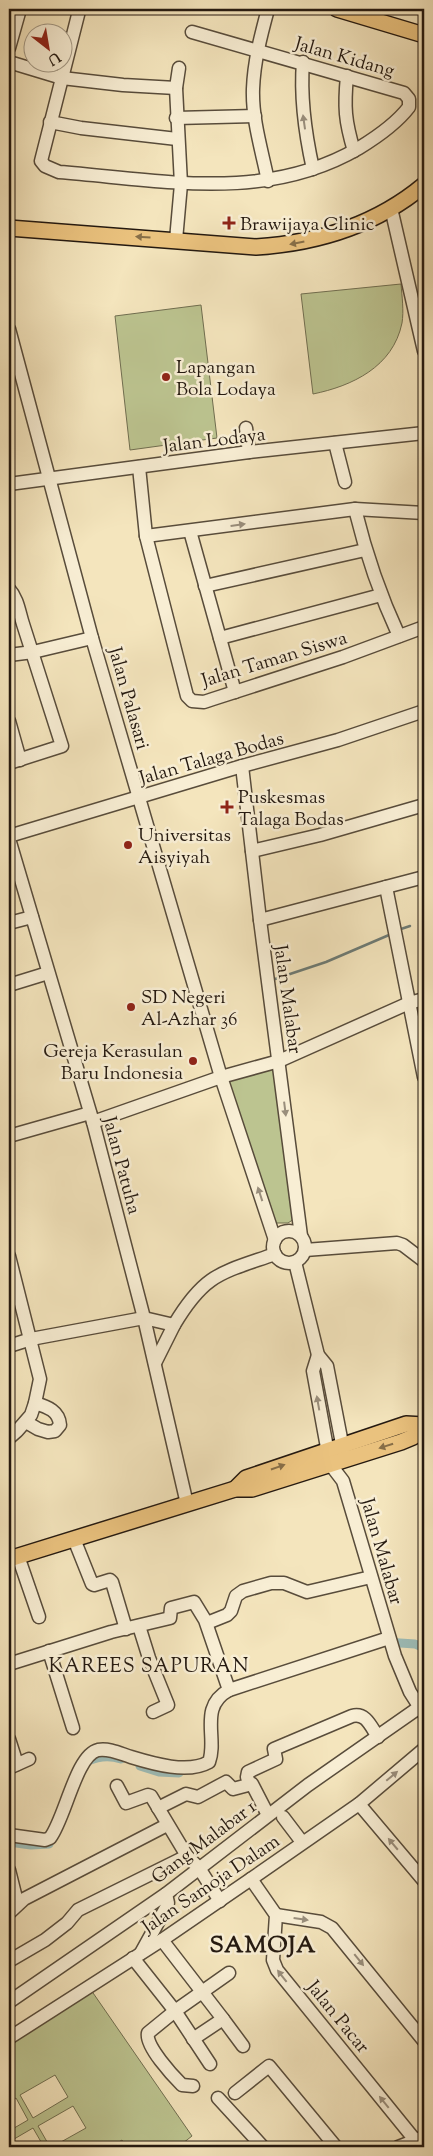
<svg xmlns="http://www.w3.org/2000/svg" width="433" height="2156" viewBox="0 0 433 2156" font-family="'Sorts Mill Goudy',serif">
	<rect width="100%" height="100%" fill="#f4e5bd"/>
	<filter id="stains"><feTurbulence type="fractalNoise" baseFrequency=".004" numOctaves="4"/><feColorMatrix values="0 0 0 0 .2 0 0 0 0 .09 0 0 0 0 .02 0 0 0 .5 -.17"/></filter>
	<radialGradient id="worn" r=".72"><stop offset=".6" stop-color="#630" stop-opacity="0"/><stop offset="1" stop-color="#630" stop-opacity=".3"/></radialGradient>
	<!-- green -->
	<g fill="#bcc490" stroke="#706e50" fill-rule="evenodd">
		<path d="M401 284C402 297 404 311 402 323 393 367 352 386 313 394L301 294Z"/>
		<path d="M201 305 217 438 130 450 115 316Z"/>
		<path d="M277 1066 294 1219 288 1223H274L226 1079Z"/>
		<path d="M91 1990 192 2136 178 2147H126L122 2140 110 2147H52L86 2128 73 2106 38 2126 50 2147H44L33 2128 9 2142V2131L28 2120 16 2098 9 2102V2045ZM55 2075 68 2097 33 2118 20 2095Z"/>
	</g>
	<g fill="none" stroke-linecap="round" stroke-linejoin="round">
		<!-- stream -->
		<g stroke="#6d7b75" stroke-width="2.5">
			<path d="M401 929 410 926"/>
			<path d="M272 980 326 962 389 935"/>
		</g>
		<!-- canal -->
		<g stroke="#9dbdb8" stroke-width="9">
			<path d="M385 1642 415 1644 424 1648"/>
			<path d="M88 1761C99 1756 109 1755 121 1759"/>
			<path d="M140 1766 159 1772 179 1773"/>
			<path d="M9 1842 31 1845 49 1844"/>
		</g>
		<!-- minor casing -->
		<g stroke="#584c3b" stroke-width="15">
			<g id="minor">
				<path d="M79 11 41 161 45 166 59 172C162 180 265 203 359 148 377 137 396 124 409 107V99L404 93 192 32"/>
				<path d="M9 48 20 9"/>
				<path d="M9 62 62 78 123 85 176 88"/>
				<path d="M303 62C300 99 305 133 313 169"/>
				<path d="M347 76C344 107 345 121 354 151"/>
				<path d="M176 118 255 116"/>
				<path d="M50 122 81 128 177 139"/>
				<path d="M268 181C262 151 252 120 253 89 254 61 261 35 268 9"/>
				<path d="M391 208 424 351"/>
				<path d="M176 240 181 184 176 88 179 68"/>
				<path d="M9 329 92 638 221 1077 275 1240"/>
				<path d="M246 428 249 452"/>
				<path d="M335 443 345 482"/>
				<path d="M139 467 146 536 187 696 192 701 204 702 213 699 343 657 424 627"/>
				<path d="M9 484 249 452 424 433"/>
				<path d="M355 509C366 554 380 595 399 636"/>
				<path d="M190 531 235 692"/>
				<path d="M146 536 355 509 424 513"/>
				<path d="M205 586 365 550"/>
				<path d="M9 589C18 599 19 612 23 624 36 665 49 706 62 746L9 763"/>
				<path d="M220 638 381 595"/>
				<path d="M9 655 33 652 92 638"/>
				<path d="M9 721 20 760"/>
				<path d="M242 766 260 920 301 1236"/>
				<path d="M9 836 242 766 338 740 424 711"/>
				<path d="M9 839 93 1122 144 1318 187 1504"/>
				<path d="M252 851 320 835 424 805"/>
				<path d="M386 887 424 1077"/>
				<path d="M260 920 424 877"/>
				<path d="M9 923 32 917"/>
				<path d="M9 985 48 973"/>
				<path d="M93 1122 221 1077 279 1061 409 1003 424 999"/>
				<path d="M9 1136 90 1113"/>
				<circle cx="289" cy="1247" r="16"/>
				<path d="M305 1250 397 1243 403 1245 424 1261"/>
				<path d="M9 1256 40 1379 35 1403 31 1415 17 1431 9 1438"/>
				<path d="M295 1262 318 1355 327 1366 344 1454"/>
				<path d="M9 1346 31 1339 144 1318 174 1325C205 1273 221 1273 275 1254"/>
				<path d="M318 1355 313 1371 330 1464 343 1481 395 1656 410 1692 424 1714"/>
				<path d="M155 1363 174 1325"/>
				<path d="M26 1422 38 1429 48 1432 55 1431 60 1425C59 1411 48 1407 35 1403"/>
				<path d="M74 1539 92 1584 94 1585 110 1580 112 1582 126 1629"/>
				<path d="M18 1556 39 1617"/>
				<path d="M207 1623 227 1615 231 1611 236 1596 243 1591 271 1583H284L307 1592 371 1577"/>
				<path d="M139 1626 149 1658 168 1705 153 1712"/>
				<path d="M49 1651 73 1728"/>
				<path d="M9 1664 111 1632 170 1618 171 1608 194 1602 205 1620 229 1690C198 1707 218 1738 209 1762 188 1774 154 1764 131 1757 121 1754 110 1748 98 1750 76 1755 65 1819 50 1838L45 1840 9 1835"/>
				<path d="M229 1690 389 1638"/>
				<path d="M9 1739 17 1764"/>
				<path d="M9 1768 29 1759"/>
				<path d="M249 1783 247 1777 248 1772 276 1759 274 1749 352 1716C366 1712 371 1727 378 1737"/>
				<path d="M117 1786 126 1803 148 1795 151 1796 187 1856 199 1868 220 1901"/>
				<path d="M359 1804 424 1881"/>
				<path d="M158 1808 186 1794 198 1797 226 1782 233 1789 252 1784 268 1815"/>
				<path d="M283 1817 302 1842"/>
				<path d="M9 1870 16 1898"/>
				<path d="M251 1879 276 1915 273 1960 277 1970 415 2140"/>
				<path d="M9 1913 24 1899 167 1825"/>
				<path d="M276 1915 321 1922 332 1928 424 2041"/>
				<path d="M162 1940 223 2019 193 2039"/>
				<path d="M141 1953 167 1906 168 1903 166 1894"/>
				<path d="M133 1958 175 2011 210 2064"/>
				<path d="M9 1961 45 1940 67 1923 78 1910 187 1856"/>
				<path d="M9 2002 166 1894 308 1785 424 1704"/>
				<path d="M223 2019 243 2046"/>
				<path d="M9 2038 162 1940 251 1879 359 1804 424 1749"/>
				<path d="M193 2086 182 2085C173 2076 145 2046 148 2033L175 2011 229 1973"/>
				<path d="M235 2093 269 2066 336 2147"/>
				<path d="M218 2098 263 2147"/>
				<path d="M398 2147 424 2137"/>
			</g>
		</g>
		<!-- major casing -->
		<g stroke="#241910" stroke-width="18">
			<g id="major">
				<path d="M337 9 424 35"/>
				<path d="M9 228 256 247C319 243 376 225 424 185"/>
				<path d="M235 1489 246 1478 406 1424 424 1425"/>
				<path d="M9 1559 235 1489H252L401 1442 413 1437 424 1429"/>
			</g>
		</g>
		<!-- minor -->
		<use href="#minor" stroke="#f8eed4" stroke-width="12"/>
		<!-- major -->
		<use href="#major" stroke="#eac27e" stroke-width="15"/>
	</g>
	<!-- one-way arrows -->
	<defs><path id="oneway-solid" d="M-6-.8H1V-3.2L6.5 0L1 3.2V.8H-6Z" transform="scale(1.25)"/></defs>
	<g fill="#998e7c">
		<use href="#oneway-solid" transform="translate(304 122) rotate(-98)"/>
		<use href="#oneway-solid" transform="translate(238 525) rotate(-8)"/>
		<use href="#oneway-solid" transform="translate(285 1109) rotate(83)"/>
		<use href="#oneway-solid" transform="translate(260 1194) rotate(-108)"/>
		<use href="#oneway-solid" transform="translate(318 1403) rotate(-100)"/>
		<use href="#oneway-solid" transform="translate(392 1776) rotate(-40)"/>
		<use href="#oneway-solid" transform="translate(393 1844) rotate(-130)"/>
		<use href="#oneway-solid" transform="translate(301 1919) rotate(8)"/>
		<use href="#oneway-solid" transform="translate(359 1960) rotate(51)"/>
		<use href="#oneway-solid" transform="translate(282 1976) rotate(-128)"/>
		<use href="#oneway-solid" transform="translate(384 2102) rotate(-129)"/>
	</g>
	<g fill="#876e47">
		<use href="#oneway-solid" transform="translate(143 237) rotate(-176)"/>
		<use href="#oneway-solid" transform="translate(297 243) rotate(169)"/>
		<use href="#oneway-solid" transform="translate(386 1446) rotate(162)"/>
		<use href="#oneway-solid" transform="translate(278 1467) rotate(-19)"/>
	</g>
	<!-- markers -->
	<g fill="#8f2418" stroke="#f8eed4" stroke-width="2">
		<path d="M226.5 215.5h5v5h5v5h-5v5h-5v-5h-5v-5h5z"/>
		<circle cx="166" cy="377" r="5"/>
		<path d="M224.5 799.5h5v5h5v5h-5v5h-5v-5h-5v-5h5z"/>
		<circle cx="128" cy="845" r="5"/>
		<circle cx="131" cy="1007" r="5"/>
		<circle cx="193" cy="1061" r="5"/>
	</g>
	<g text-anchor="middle" stroke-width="5" stroke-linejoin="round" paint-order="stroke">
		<!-- street labels -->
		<g font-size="19" fill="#241910" stroke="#f8eed4">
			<text transform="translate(345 56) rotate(16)" y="7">Jalan Kidang</text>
			<text transform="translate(214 439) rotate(-7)" y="7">Jalan Lodaya</text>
			<text transform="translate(274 658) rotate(-17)" y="7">Jalan Taman Siswa</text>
			<text transform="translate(130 698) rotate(74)" y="7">Jalan Palasari</text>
			<text transform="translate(211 757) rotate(-16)" y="7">Jalan Talaga Bodas</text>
			<text transform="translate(289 999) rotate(82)" y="7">Jalan Malabar</text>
			<text transform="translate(123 1165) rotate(75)" y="7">Jalan Patuha</text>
			<text transform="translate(383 1551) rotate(74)" y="7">Jalan Malabar</text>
			<text transform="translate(203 1841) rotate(-37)" y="7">Gang Malabar 1</text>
			<text transform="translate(210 1883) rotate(-34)" y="7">Jalan Samoja Dalam</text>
			<text transform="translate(339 2016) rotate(51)" y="7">Jalan Pacar</text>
		</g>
		<!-- poi labels -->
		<g font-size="19" fill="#241910" stroke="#f8eed4" text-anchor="start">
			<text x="240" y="230">Brawijaya Clinic</text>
			<text x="176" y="373">Lapangan<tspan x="176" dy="22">Bola Lodaya</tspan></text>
			<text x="238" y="803">Puskesmas<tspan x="238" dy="22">Talaga Bodas</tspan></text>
			<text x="138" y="841">Universitas<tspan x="138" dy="22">Aisyiyah</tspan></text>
			<text x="141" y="1003">SD Negeri<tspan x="141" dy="22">Al-Azhar 36</tspan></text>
			<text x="183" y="1057" text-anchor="end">Gereja Kerasulan<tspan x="183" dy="22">Baru Indonesia</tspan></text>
		</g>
		<!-- neighbourhood labels -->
		<g font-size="20" letter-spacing="1" fill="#241910" stroke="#f8eed4">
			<text x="149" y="1672">KAREES SAPURAN</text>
		</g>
		<!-- district labels -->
		<g font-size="24" font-weight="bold" letter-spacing="1" fill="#241910" stroke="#f8eed4">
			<text x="263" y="1952">SAMOJA</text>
		</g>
	</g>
	<!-- margin -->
	<rect width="433" height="2156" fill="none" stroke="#f4e5bd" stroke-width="30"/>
	<rect x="10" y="10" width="413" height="2136" fill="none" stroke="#241910" stroke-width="2.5"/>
	<rect x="15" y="15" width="403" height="2126" fill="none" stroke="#241910"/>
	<!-- north arrow -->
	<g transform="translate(48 48) rotate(149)"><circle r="24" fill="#f8eed4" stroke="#a39986"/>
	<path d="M0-4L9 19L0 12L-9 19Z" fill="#8f2418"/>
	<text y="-8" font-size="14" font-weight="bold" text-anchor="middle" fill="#241910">U</text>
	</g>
	<rect width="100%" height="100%" filter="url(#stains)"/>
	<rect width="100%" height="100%" fill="url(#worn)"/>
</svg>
